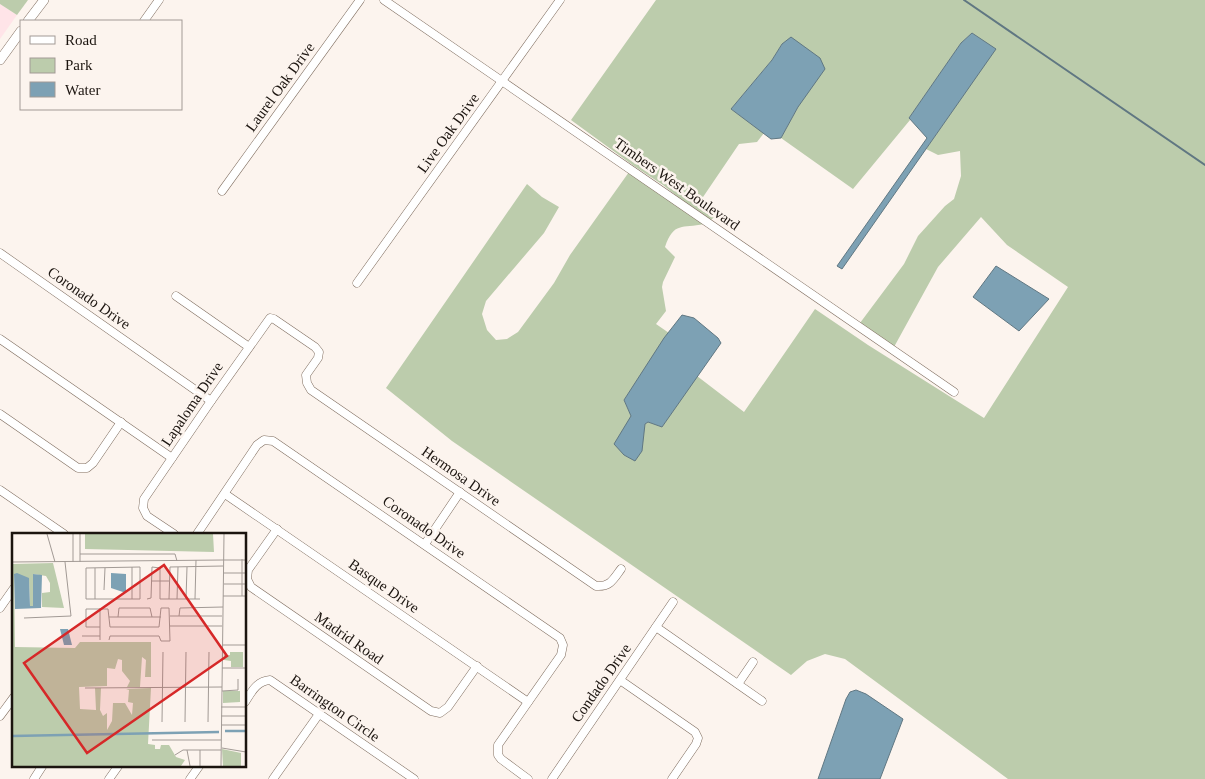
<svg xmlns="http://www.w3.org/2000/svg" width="1205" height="779" viewBox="0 0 1205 779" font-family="'Times New Roman',serif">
	<rect width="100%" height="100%" fill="#fcf4ee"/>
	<!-- commercial -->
	<path fill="#ffe4e8" d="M0 4 17 15 0 39Z"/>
	<!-- green -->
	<g fill="#bcccac">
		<path d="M0 0H28L17 15 0 4Z"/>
		<path d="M656 0H1205V779H1008L845 659 825 654 807 661 791 675 452 441 386 388 527 184 542 197 559 207 544 233 486 301 482 314 487 330 496 340 507 339 518 332 554 283 570 255 629 172 704 224C682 229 674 221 665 247L675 257 663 282 662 287 666 311 656 324 669 333 624 400 631 416 624 455 635 460 645 424 648 422 662 427 697 376 744 412 815 309 868 345 984 418 1068 287 1007 245 981 217 938 267 894 347 860 323 904 264 918 236 945 206 954 199 961 176 960 151 938 155 926 149 995 49 972 33 961 43 909 118 910 120 853 189 781 138 798 107 782 44 772 60 731 109 764 133 757 142 739 144 701 200 718 213 711 220 683 201 663 185 634 166 571 120Z"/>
	</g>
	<!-- water -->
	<g fill="#7da1b4" stroke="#607782">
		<path d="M972 33 996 49 842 269 837 266 927 138 909 118 961 43Z"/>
		<path d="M791 37 820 58 825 69 798 107 781 138 771 139 731 109 772 60 782 44Z"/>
		<path d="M996 266 1049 299 1019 331 973 297Z"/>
		<path d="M682 315 694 318 718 338 721 343 662 427 648 422 645 424 642 451 635 461 624 455 614 444 631 416 624 400 664 338Z"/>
		<path d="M856 690 866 694 903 719 880 779H818L846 699 850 692Z"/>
	</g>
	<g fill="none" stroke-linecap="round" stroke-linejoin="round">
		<!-- stream -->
		<path stroke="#607782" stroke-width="2" d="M964 0 1205 165"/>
		<!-- minor casing -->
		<g stroke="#7f6d5f" stroke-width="9">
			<g id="minor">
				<path d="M384 0 954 392"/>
				<path d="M144 21 159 0"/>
				<path d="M222 191 360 0"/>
				<path d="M0 253 211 401"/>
				<path d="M357 283 560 0"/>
				<path d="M176 296 249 347"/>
				<path d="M0 339 172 458"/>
				<path d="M0 414 78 468H87L93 463 121 422"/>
				<path d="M0 490 64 534"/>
				<path d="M225 494 528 702"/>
				<path d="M277 529 248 570 247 579 251 587 431 711 440 713 448 707 477 666"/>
				<path d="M174 534 147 516 143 508 144 499 211 401 270 318 274 319 315 347 319 352 318 358 306 375 307 383 311 390 596 586C610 587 613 580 621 569"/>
				<path d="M197 534 257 445 264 440 273 441 560 638 563 645 561 655 498 745V755L501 759 528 779"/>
				<path d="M425 544 460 492"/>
				<path d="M0 608 14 588"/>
				<path d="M656 627 762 701"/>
				<path d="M620 680 695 732 698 738 696 744 672 779"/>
				<path d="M738 684 753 662"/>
				<path d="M245 702C252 691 257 681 270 680L414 779"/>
				<path d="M0 716 14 697"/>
				<path d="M34 779 43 765"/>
				<path d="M109 779 119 765"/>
				<path d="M190 779 200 765"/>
				<path d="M273 779 319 714"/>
				<path d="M552 779 673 602"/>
			</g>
		</g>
		<!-- major casing -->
		<g stroke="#7f6d5f" stroke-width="10">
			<g id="major">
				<path d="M28 21 44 0"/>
				<path d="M0 60 21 31"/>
			</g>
		</g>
		<!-- minor -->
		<use href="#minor" stroke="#fff" stroke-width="8"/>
		<!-- major -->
		<use href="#major" stroke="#fff" stroke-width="9"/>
	</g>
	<g text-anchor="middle" stroke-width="5" stroke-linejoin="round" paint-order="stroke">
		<!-- street labels -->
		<g font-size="15" fill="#1b140f" stroke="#fcf4ee">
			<text transform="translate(280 87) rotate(-54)" y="5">Laurel Oak Drive</text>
			<text transform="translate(448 133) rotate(-54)" y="5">Live Oak Drive</text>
			<text transform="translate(677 184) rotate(35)" y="5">Timbers West Boulevard</text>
			<text transform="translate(89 298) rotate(35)" y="5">Coronado Drive</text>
			<text transform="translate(192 404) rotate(-56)" y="5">Lapaloma Drive</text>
			<text transform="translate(461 476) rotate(35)" y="5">Hermosa Drive</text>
			<text transform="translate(424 527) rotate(35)" y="5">Coronado Drive</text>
			<text transform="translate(384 586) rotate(35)" y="5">Basque Drive</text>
			<text transform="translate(349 638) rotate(35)" y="5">Madrid Road</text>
			<text transform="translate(601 683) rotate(-55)" y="5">Condado Drive</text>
			<text transform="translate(335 708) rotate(35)" y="5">Barrington Circle</text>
		</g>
	</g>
	<!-- overview -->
	<g transform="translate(12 533)">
		<rect width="234" height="234" fill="#fcf4ee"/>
		<path d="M73 1H201L202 19 73 16ZM41 30 52 75 30 74V60L38 59V50L34 43 21 41V73H18L17 46 2 41 3 114 63 115 68 109H139V144H133L134 127 130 124 128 154H115L118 148 110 138V127L106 126 103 136 95 135V153L67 154 68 176 84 177 83 155H89L88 177 91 183 95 180V197L100 188 101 170H113L120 182 121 170 116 169 117 157 114 156 139 155 136 211 143 212V216H148L149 212H157L164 224 173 227 169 233H0V31ZM218 119H231V134H219V128L212 127V122H218ZM211 158H228V169L211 170ZM210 216 229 220V233H211Z" fill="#bcccac"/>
		<path d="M5 40 17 45 18 73H21V41L30 42 29 75 3 76 2 41ZM99 40 114 41V60L99 55ZM48 96H56L60 112H52Z" fill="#7da1b4"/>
		<path fill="none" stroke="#7da1b4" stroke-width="2.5" d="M213 198H234M0 203 207 199"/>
		<path fill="none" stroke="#a29a95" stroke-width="1" d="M35 1 43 29M68 21H163L165 28M211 27H234M0 29 211 27M61 29V1M68 29V1M128 34V66H74V35ZM83 35V66M212 40H234M139 48H157M212 51H234M92 57 93 35M211 63H234M230 63V26M120 66V34M135 66 139 65 140 34 148 35V66H188M157 66 158 34 211 33M165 66 166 34M174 66 175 34M183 66 184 27M88 75V107M158 83H210M167 83 168 75 211 74M97 84H149M106 84 107 75H138L140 84M12 85 59 83 53 29M158 93H210M88 94H74V76H96L98 94H147L149 75H157L158 108H149L147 103H98L97 107M70 103H88M210 112H234M210 135H234M73 155 210 154M210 158 226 157V146M209 174H234M209 183H234M150 189 151 119M173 189 174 119M196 189 197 119M209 192H234M140 207H209M210 215 234 219M175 217 178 233M188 217V233M163 222 171 217H209M209 233 212 1"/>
		<path fill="#d62828" fill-opacity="0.15" stroke="#d62828" stroke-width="2.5" d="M152 32 215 123 75 220 12 130Z"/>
		<rect width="234" height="234" fill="none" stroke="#1b140f" stroke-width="2.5"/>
	</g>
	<!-- legend -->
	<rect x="20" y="20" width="162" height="90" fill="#fcf4ee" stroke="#a29a95"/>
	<rect x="30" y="36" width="25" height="8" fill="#ffffff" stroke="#a29a95"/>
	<text x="65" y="45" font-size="15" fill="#1b140f">Road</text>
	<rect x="30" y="58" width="25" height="15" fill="#bcccac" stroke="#a29a95"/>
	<text x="65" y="70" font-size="15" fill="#1b140f">Park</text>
	<rect x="30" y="82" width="25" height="15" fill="#7da1b4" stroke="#a29a95"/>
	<text x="65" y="95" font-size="15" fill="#1b140f">Water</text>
</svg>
